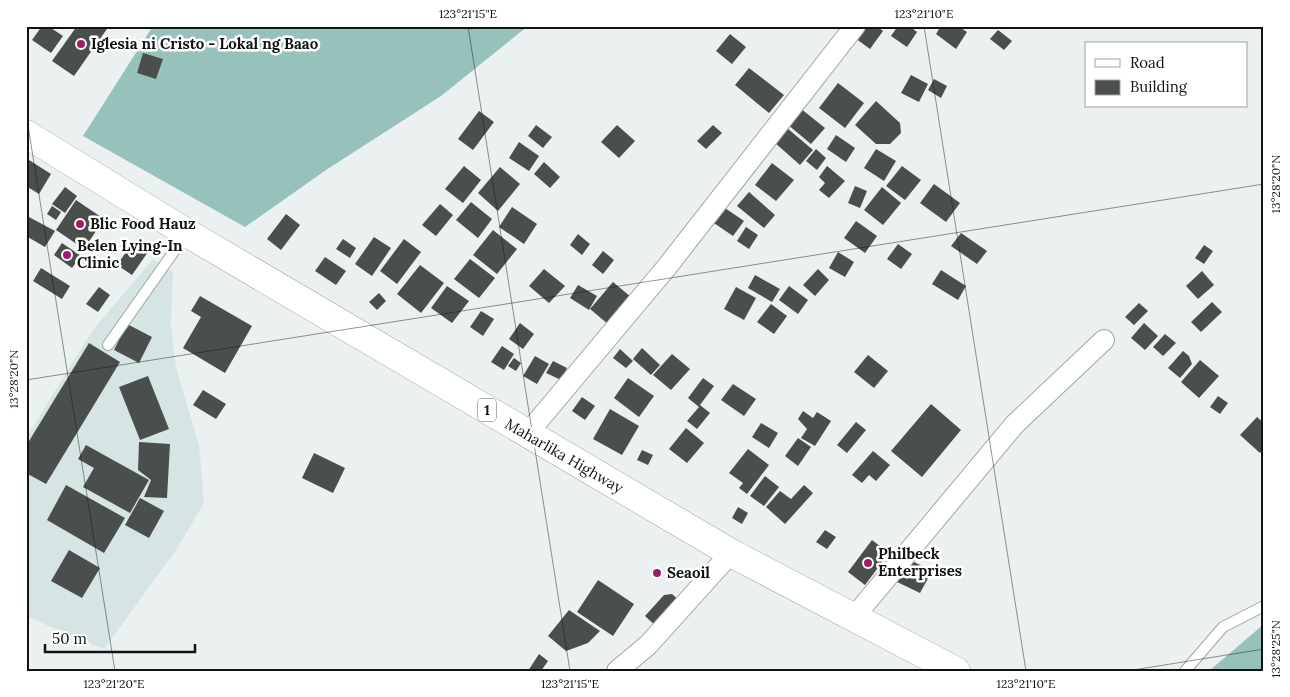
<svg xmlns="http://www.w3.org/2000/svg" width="1290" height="697" viewBox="0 0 1290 697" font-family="Lora,serif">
	<rect width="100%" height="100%" fill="#ebf1f0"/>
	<!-- built -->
	<path fill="#d6e5e3" d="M153 259 173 272 171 325 176 368 199 445 204 503 176 550 104 649 30 618 26 621V438L92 331Z"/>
	<!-- forest -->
	<g fill="#97c1bb">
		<path d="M153 26H528L441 96 326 170 245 227 83 136Z"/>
		<path d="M1264 624V671H1209Z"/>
	</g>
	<!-- building -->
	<g fill="#4a4f4e">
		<path d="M42 26H48L63 36 51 53 32 40Z"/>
		<path d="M77 26H109L74 76 52 61Z"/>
		<path d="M865 26H877L883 31 870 49 855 38Z"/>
		<path d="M898 26H909L917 32 907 47 891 36Z"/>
		<path d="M941 26H958L967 32 956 49 936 34Z"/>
		<path d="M998 30 1012 41 1004 50 990 39Z"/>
		<path d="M730 34 746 47 732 64 716 51Z"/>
		<path d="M143 53 163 59 156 79 137 73Z"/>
		<path d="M749 68 784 95 769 113 735 85Z"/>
		<path d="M911 75 928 84 919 102 901 93Z"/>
		<path d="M934 79 947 86 941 98 928 90Z"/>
		<path d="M838 83 864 103 845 128 819 108Z"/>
		<path d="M876 101 900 123 901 133 890 144H876L855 125Z"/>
		<path d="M800 108 825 128 811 144 787 124Z"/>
		<path d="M479 111 494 122 473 150 458 139Z"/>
		<path d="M536 125 552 137 543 148 528 136Z"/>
		<path d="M617 125 635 141 619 158 601 142Z"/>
		<path d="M713 125 722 133 706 149 697 141Z"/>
		<path d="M787 128 813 150 800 165 774 142Z"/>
		<path d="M836 135 855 148 846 162 827 149Z"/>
		<path d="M519 142 539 156 529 171 509 158Z"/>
		<path d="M816 149 826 158 817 170 806 161Z"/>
		<path d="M876 149 896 161 884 181 864 168Z"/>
		<path d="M26 158 51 174 39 194 26 186Z"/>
		<path d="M544 162 560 177 550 188 534 174Z"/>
		<path d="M772 163 794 180 776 201 755 185Z"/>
		<path d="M464 166 481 180 463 203 445 189Z"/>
		<path d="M827 166 845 181 829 198 819 190 825 183 819 177Z"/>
		<path d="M902 166 921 180 905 200 886 186Z"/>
		<path d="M500 167 520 184 498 211 478 193Z"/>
		<path d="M934 184 960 203 946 222 920 203Z"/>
		<path d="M855 186 867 191 860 208 848 203Z"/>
		<path d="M65 187 77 196 65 213 52 204Z"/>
		<path d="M882 187 901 203 883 225 864 210Z"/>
		<path d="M749 192 775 215 764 228 737 206Z"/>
		<path d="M76 200 104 219 84 249 56 230Z"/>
		<path d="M471 202 492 219 478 238 456 220Z"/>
		<path d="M440 204 453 215 436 236 422 225Z"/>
		<path d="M52 206 61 212 56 220 47 214Z"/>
		<path d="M722 206 744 221 733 236 711 221Z"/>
		<path d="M512 207 537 224 524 244 499 227Z"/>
		<path d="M286 214 300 225 281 250 267 239Z"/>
		<path d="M29 217 55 231 45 247 26 236V222Z"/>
		<path d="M856 221 877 236 865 253 844 238Z"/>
		<path d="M746 227 758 235 749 249 737 241Z"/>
		<path d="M493 230 517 249 497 274 473 255Z"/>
		<path d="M961 233 987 251 977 264 951 246Z"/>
		<path d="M578 234 590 244 582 255 570 245Z"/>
		<path d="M374 237 391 248 372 276 355 264Z"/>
		<path d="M343 239 356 248 350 258 336 249Z"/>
		<path d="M404 239 421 252 397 284 380 271Z"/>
		<path d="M133 242 148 252 132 275 117 265Z"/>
		<path d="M62 243 81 256 72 268 54 255Z"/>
		<path d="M898 244 912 254 901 269 887 259Z"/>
		<path d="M1204 245 1213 251 1204 264 1195 258Z"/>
		<path d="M603 251 614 260 603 274 592 265Z"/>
		<path d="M838 252 854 262 845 277 829 268Z"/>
		<path d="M325 257 346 271 336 285 315 271Z"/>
		<path d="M470 259 495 278 479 298 454 279Z"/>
		<path d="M420 265 444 283 421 313 397 294Z"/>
		<path d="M41 268 70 286 62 299 33 281Z"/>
		<path d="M544 269 565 286 549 303 529 286Z"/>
		<path d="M818 269 829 280 815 296 803 285Z"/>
		<path d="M941 270 966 286 958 300 932 284Z"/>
		<path d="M1202 271 1214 285 1198 299 1186 286Z"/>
		<path d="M755 275 780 289 772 302 748 288Z"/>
		<path d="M613 282 631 297 608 324 590 309Z"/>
		<path d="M578 285 597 296 589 310 570 298Z"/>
		<path d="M447 286 469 301 452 323 431 308Z"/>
		<path d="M789 286 808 300 798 314 779 300Z"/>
		<path d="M99 287 110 295 98 312 86 304Z"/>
		<path d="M736 287 756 298 744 320 724 309Z"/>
		<path d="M379 293 386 301 377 310 369 302Z"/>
		<path d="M200 296 252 326 225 373 183 348 201 317 191 311Z"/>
		<path d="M1212 302 1222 312 1201 332 1191 322Z"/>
		<path d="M1139 303 1148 311 1134 325 1125 317Z"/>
		<path d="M771 304 787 316 774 334 757 322Z"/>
		<path d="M481 311 494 319 483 336 470 327Z"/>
		<path d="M520 323 534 334 523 349 509 339Z"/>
		<path d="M1144 323 1158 336 1145 350 1131 338Z"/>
		<path d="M127 324 152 337 139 363 114 350Z"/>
		<path d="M1165 334 1176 343 1163 356 1153 347Z"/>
		<path d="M89 343 120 362 46 484 26 473V446Z"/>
		<path d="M502 346 514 354 504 370 491 362Z"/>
		<path d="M642 348 660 365 651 375 633 359Z"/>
		<path d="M620 349 633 361 626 368 613 358Z"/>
		<path d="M1183 351 1189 356 1192 364 1180 378 1168 368Z"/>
		<path d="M672 354 690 369 671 390 653 375Z"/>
		<path d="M868 355 888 371 874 388 854 372Z"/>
		<path d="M535 356 549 364 537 384 523 376Z"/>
		<path d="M514 358 521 363 516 371 508 366Z"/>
		<path d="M1200 360 1219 376 1199 398 1181 382Z"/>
		<path d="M553 361 567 368 561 380 546 373Z"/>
		<path d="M148 376 169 429 140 440 119 387Z"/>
		<path d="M628 378 654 396 639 417 614 398Z"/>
		<path d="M703 378 714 386 700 405 710 413 697 429 687 421 699 407 688 398Z"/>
		<path d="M733 384 756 399 744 416 721 400Z"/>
		<path d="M203 390 226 404 216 419 193 405Z"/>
		<path d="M1218 396 1228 403 1220 414 1210 407Z"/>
		<path d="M582 397 595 406 585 420 572 411Z"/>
		<path d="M931 404 961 430 922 477 891 451Z"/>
		<path d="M610 409 639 426 622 455 593 439Z"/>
		<path d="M803 411 813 418 817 412 831 421 815 446 801 438 807 429 798 419Z"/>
		<path d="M1257 417 1264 423V448L1260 453 1240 435Z"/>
		<path d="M856 422 866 430 847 453 837 445Z"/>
		<path d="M761 423 778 433 769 448 752 437Z"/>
		<path d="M686 428 704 443 687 463 669 449Z"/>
		<path d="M798 438 811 447 798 466 785 456Z"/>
		<path d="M139 442 170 444 167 498 144 497 151 480 138 470Z"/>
		<path d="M86 445 149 480 130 513 83 487 94 468 78 459Z"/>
		<path d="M748 449 769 465 747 494 739 488 743 483 729 473Z"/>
		<path d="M642 450 653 455 648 465 637 460Z"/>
		<path d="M873 451 890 465 876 481 869 475 862 483 852 475Z"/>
		<path d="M314 453 345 468 333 493 302 478Z"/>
		<path d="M765 476 779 487 764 506 750 496Z"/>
		<path d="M66 485 125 518 104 553 47 520Z"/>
		<path d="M804 485 813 493 785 524 766 507 780 491 791 499Z"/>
		<path d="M140 498 164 511 149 538 125 525Z"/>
		<path d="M738 507 748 513 742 524 732 518Z"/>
		<path d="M825 530 836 537 827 549 816 542Z"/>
		<path d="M872 540 889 553 865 585 848 572Z"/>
		<path d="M69 550 100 568 82 598 51 581Z"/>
		<path d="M904 557 932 571 920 593 893 580Z"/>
		<path d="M598 580 634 604 613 636 577 612Z"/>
		<path d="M672 594 682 603 659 629 645 616 664 595Z"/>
		<path d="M569 610 600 631 588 643 566 651 548 636Z"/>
		<path d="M539 654 548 661 541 671H528Z"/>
	</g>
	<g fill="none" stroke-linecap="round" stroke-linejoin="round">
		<!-- lane casing -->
		<g stroke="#a0a6a5" stroke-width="12">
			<g id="lane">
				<path d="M108 345 187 233"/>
				<path d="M1185 671 1223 627 1264 606"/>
			</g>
		</g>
		<!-- street casing -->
		<g stroke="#a0a6a5" stroke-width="22">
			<g id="street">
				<path d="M527 434 666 268 855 26"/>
				<path d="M854 617 1015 424 1104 340"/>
				<path d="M617 671 648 645 731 553"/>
			</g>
		</g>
		<!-- highway casing -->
		<g stroke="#a0a6a5" stroke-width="29">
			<path id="highway" d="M26 134 187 233 731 553 956 671"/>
		</g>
		<!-- lane -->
		<use href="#lane" stroke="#fff" stroke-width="10"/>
		<!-- street -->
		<use href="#street" stroke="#fff" stroke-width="20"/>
		<!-- highway -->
		<use href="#highway" stroke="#fff" stroke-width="28"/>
	</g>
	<!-- ticks -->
	<path fill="none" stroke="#121414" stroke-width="1" stroke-opacity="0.45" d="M468 26 570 671M924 26 1026 671M26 113 115 671M26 380 1264 184M1127 671 1264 649"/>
	<!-- markers -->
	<g fill="#a01b69" stroke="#fff" stroke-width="2">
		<circle cx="81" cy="44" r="5"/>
		<circle cx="80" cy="224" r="5"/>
		<circle cx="67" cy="255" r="5"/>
		<circle cx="868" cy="563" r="5"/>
		<circle cx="657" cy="573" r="5"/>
	</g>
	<g text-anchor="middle" stroke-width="5" stroke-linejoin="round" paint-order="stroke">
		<!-- shield labels -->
		<rect fill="#fff" stroke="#595a5a" stroke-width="1" x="478" y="398.5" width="18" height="23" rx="4"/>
		<g font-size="14" font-weight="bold" fill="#121414">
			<text x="487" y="415">1</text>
		</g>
		<!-- poi labels -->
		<g font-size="15" font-weight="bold" fill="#121414" stroke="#fff" text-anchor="start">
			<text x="91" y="49">Iglesia ni Cristo - Lokal ng Baao</text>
			<text x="90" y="229">Blic Food Hauz</text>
			<text x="77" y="251">Belen Lying-In<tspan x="77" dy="17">Clinic</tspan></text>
			<text x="878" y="559">Philbeck<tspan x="878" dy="17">Enterprises</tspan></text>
			<text x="667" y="578">Seaoil</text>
		</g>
		<!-- street labels -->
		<g font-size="15" fill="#121414" stroke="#fff">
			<text transform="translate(564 456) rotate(30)" y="5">Maharlika Highway</text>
		</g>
	</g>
	<!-- border -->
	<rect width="1290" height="697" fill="none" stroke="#ffffff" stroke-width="55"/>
	<!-- legend -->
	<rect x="1085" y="42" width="162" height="65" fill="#ffffff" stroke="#a0a1a1"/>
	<rect x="1095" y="59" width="25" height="8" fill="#ffffff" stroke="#a0a1a1"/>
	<text x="1130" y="68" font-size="15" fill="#121414">Road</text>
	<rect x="1095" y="80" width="25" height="15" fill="#4a4f4e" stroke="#a0a1a1"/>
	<text x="1130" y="92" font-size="15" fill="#121414">Building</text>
	<!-- scale -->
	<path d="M45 644v8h150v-8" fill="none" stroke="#121414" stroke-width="2.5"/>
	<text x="52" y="644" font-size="15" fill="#121414" stroke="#ffffff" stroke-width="4" paint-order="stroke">50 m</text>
	<rect x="28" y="28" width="1234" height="642" fill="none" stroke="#121414" stroke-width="2"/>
	<g font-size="12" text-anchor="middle" fill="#121414">
		<text x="468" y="18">123°21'15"E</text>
		<text x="924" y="18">123°21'10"E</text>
		<text transform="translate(1276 184) rotate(-90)" y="4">13°28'20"N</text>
		<text transform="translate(14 379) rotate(-90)" y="4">13°28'20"N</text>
		<text transform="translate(1276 649) rotate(-90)" y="4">13°28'25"N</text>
		<text x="114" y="688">123°21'20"E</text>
		<text x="570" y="688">123°21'15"E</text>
		<text x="1026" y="688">123°21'10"E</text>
	</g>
</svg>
